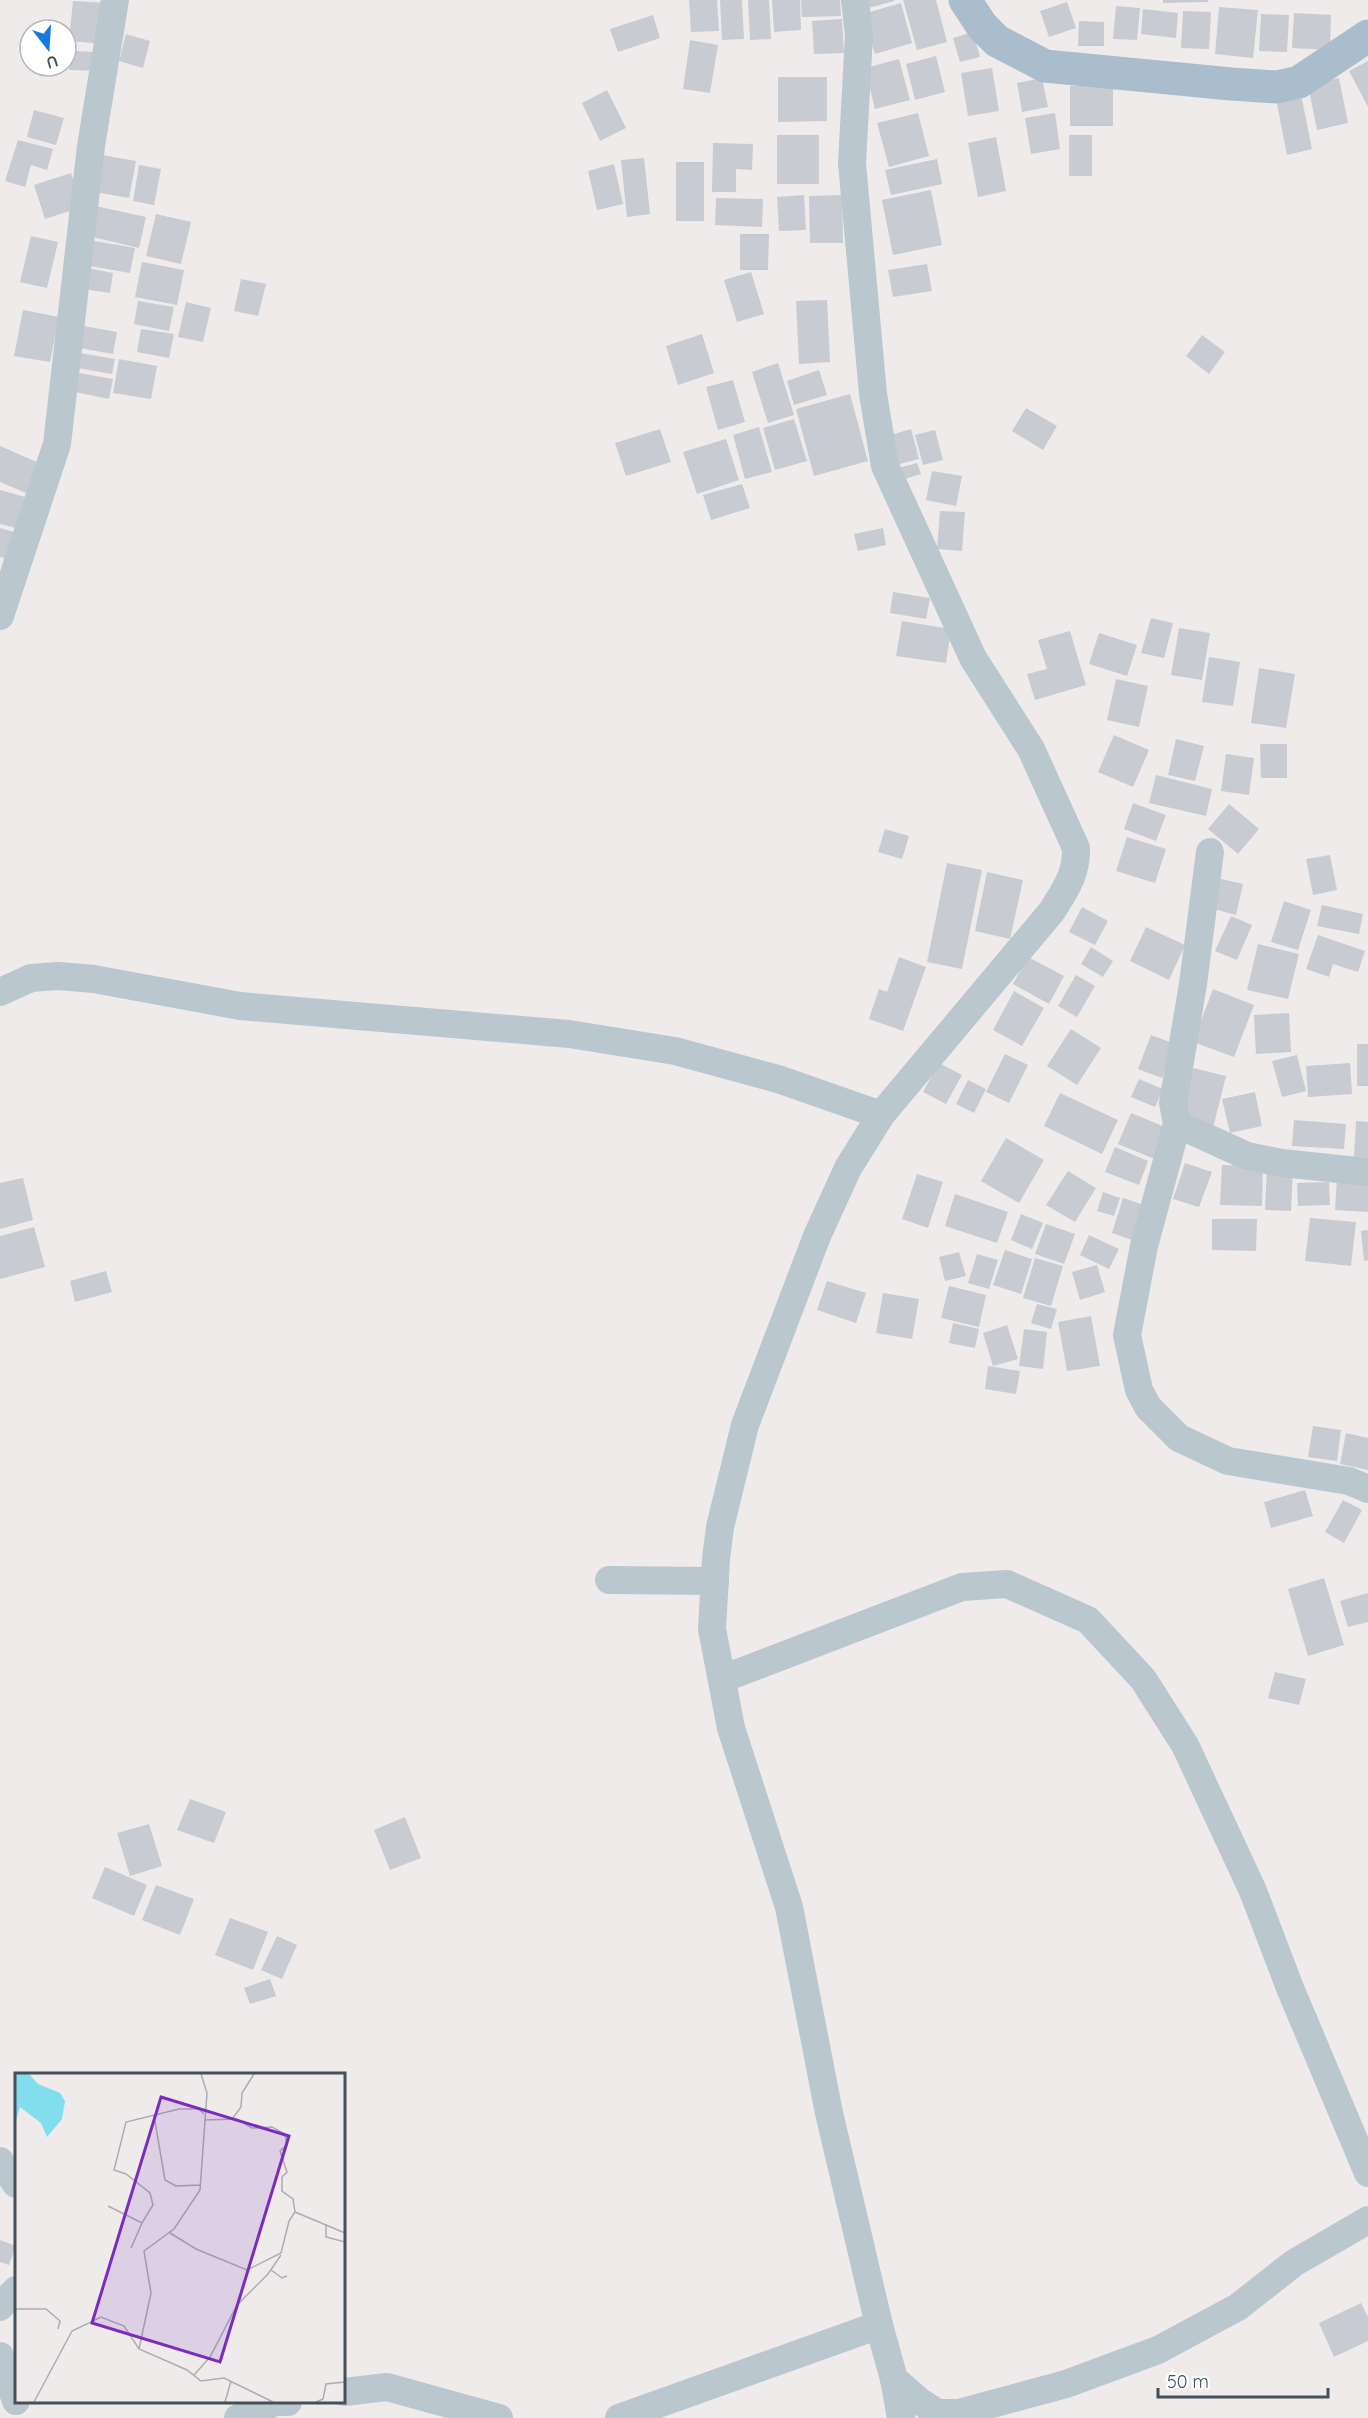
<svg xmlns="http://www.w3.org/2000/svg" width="1368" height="2418" viewBox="0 0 1368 2418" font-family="Quicksand,sans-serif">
	<rect width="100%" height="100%" fill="#efebeb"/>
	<!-- building -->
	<g fill="#c8cbd1">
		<path d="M689 0H717L719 31 691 32Z"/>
		<path d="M720 0H742L744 39 722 40Z"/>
		<path d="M748 0H769L771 39 750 40Z"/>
		<path d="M772 0H800L801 30 774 32Z"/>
		<path d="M801 0H840L841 16 802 17Z"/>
		<path d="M863 0H894V1L865 9Z"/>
		<path d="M903 0H936L947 42 917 50Z"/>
		<path d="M1163 0H1208V2L1163 3Z"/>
		<path d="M73 1 108 3 105 44 69 41Z"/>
		<path d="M1067 2 1076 28 1049 37 1040 11Z"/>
		<path d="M901 3 912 43 875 54 863 14Z"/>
		<path d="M1116 6 1140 8 1137 40 1113 39Z"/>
		<path d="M1219 7 1258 10 1253 58 1215 54Z"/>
		<path d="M1143 9 1178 13 1176 38 1141 34Z"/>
		<path d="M1183 11 1211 12 1209 49 1181 48Z"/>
		<path d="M1294 13 1331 15 1330 50 1292 48Z"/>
		<path d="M1261 14 1289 15 1287 52 1259 51Z"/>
		<path d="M653 15 660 38 618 52 610 29Z"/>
		<path d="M842 19 844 53 814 54 812 21Z"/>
		<path d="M1079 21 1104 22V46H1078Z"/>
		<path d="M973 32 980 57 960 62 953 38Z"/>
		<path d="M126 34 150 41 143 68 119 61Z"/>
		<path d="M690 40 718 45 710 93 683 89Z"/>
		<path d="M70 51 97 52 96 71 69 70Z"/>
		<path d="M936 56 945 92 915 100 906 64Z"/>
		<path d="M899 59 910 100 875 109 865 68Z"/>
		<path d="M1368 61V107L1349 71Z"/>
		<path d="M992 68 999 111 968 116 961 73Z"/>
		<path d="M778 77H827V121L778 122Z"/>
		<path d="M1042 78 1048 107 1022 112 1017 83Z"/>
		<path d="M1339 78 1348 123 1317 130 1308 85Z"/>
		<rect x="1070" y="86" width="43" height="40"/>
		<path d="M607 90 626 128 600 141 582 103Z"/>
		<path d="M1301 94 1312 149 1287 155 1276 99Z"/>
		<path d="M34 110 64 118 56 145 27 137Z"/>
		<path d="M918 113 929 156 889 167 877 123Z"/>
		<path d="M1055 113 1060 149 1031 154 1025 118Z"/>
		<rect x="777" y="135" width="42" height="49"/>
		<rect x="1069" y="135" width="23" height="41"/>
		<path d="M996 137 1006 191 978 197 968 143Z"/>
		<path d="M18 140 53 149 47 170 31 165 25 187 5 181Z"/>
		<path d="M713 143 753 144 752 170 736 169V192H712Z"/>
		<path d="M102 155 136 161 129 198 95 192Z"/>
		<path d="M644 158 650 214 627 217 621 160Z"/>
		<path d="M937 159 942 184 891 195 885 170Z"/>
		<rect x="676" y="162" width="28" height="59"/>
		<path d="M614 164 623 204 597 210 588 171Z"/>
		<path d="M139 165 161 169 154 205 133 201Z"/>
		<path d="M71 173 82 207 45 219 34 185Z"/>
		<path d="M931 190 942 245 893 255 882 200Z"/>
		<path d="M804 195 806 230 779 231 777 197Z"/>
		<path d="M842 195 843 243H810L809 196Z"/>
		<path d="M716 198 763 199 762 227 715 225Z"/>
		<path d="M91 205 146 217 139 248 84 235Z"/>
		<path d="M156 214 191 222 181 264 146 256Z"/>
		<path d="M740 234H769L768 270H740Z"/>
		<path d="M31 236 58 242 47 288 20 282Z"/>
		<path d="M89 240 135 248 130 273 84 265Z"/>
		<path d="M142 262 184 270 177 305 135 297Z"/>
		<path d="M927 264 932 291 893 297 888 270Z"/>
		<path d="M87 268 113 273 110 293 83 289Z"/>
		<path d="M751 272 764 314 737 322 724 280Z"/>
		<path d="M241 279 266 284 258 316 234 311Z"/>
		<path d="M827 300 830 362 799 364 796 301Z"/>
		<path d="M138 301 174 307 169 331 134 324Z"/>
		<path d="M186 302 211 308 203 342 178 337Z"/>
		<path d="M23 310 59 317 50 362 14 356Z"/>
		<path d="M78 325 117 332 113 354 74 347Z"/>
		<path d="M141 329 174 334 169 358 137 352Z"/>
		<path d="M702 334 714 373 678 385 666 346Z"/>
		<path d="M1202 335 1225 352 1209 374 1186 356Z"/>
		<path d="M80 353 115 359 112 374 78 368Z"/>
		<path d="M119 359 157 366 151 399 113 393Z"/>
		<path d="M778 363 794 415 768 423 752 372Z"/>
		<path d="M819 370 827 395 794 405 787 381Z"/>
		<path d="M79 373 113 379 109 399 75 392Z"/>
		<path d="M733 380 745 422 718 430 706 387Z"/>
		<path d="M850 394 868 461 814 476 796 409Z"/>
		<path d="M1026 408 1057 426 1043 450 1012 431Z"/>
		<path d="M794 419 807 461 775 470 763 428Z"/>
		<path d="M759 427 772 472 745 479 733 435Z"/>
		<path d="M660 429 671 462 626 476 615 443Z"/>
		<path d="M911 429 919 459 892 466 884 437Z"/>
		<path d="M935 430 943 460 923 465 915 435Z"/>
		<path d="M726 439 739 480 697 494 683 452Z"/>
		<path d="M0 446 46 466 33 496 0 482Z"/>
		<path d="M917 463 921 474 895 482 891 470Z"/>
		<path d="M932 471 962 476 956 506 926 500Z"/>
		<path d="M742 484 750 508 711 520 703 495Z"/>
		<path d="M0 490 29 498 20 529 0 524Z"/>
		<path d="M940 511 965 512 962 551 937 549Z"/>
		<path d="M0 528 21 534 14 561 0 557Z"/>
		<path d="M883 528 886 545 858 551 854 534Z"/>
		<path d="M893 592 930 598 926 619 890 613Z"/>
		<path d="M1151 618 1173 623 1164 658 1141 653Z"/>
		<path d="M902 621 951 629 946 663 896 656Z"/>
		<path d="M1179 628 1210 633 1202 680 1171 675Z"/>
		<path d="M1070 631 1086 685 1035 700 1027 674 1047 669 1038 640Z"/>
		<path d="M1099 633 1137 645 1127 676 1089 664Z"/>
		<path d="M1209 657 1240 662 1233 706 1202 702Z"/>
		<path d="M1259 668 1295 674 1286 728 1251 723Z"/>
		<path d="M1116 679 1148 686 1139 727 1107 720Z"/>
		<path d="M1114 735 1149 750 1133 787 1098 772Z"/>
		<path d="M1176 739 1204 746 1195 781 1168 775Z"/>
		<path d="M1260 744H1287V778H1261Z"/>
		<path d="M1226 754 1254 758 1249 795 1221 791Z"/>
		<path d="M1156 775 1212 789 1206 816 1149 803Z"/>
		<path d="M1133 803 1166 815 1156 841 1124 829Z"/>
		<path d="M1229 804 1259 829 1238 854 1208 829Z"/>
		<path d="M885 829 909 836 902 859 878 852Z"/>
		<path d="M1127 837 1166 849 1155 883 1116 871Z"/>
		<path d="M1330 855 1337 890 1313 895 1306 859Z"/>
		<path d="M947 863 982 870 962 969 927 962Z"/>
		<path d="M987 872 1023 880 1010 939 975 931Z"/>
		<path d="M1213 877 1243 884 1236 915 1206 907Z"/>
		<path d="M1284 901 1311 910 1298 950 1271 942Z"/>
		<path d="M1322 905 1363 914 1359 934 1317 926Z"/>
		<path d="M1082 907 1108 921 1095 945 1069 932Z"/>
		<path d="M1231 916 1252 925 1237 960 1215 951Z"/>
		<path d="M1146 927 1185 945 1169 980 1130 961Z"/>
		<path d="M1318 935 1365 951 1358 972 1333 964 1329 977 1306 969Z"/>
		<path d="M1258 944 1299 954 1288 999 1247 990Z"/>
		<path d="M1091 947 1113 961 1103 977 1081 964Z"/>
		<path d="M899 957 926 967 903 1031 869 1019 879 989 887 992Z"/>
		<path d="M1028 957 1064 976 1049 1004 1013 984Z"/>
		<path d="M1076 975 1095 986 1077 1017 1058 1006Z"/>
		<path d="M1213 989 1254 1005 1234 1057 1193 1042Z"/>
		<path d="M1014 991 1044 1008 1022 1046 993 1030Z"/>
		<path d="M1289 1013 1291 1052 1256 1054 1254 1015Z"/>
		<path d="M1071 1029 1101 1048 1077 1085 1047 1066Z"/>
		<path d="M1151 1035 1175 1044 1162 1078 1138 1069Z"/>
		<rect x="1357" y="1044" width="11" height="42"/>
		<path d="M1005 1054 1028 1065 1009 1103 986 1092Z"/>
		<path d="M1297 1055 1306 1091 1282 1097 1272 1061Z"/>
		<path d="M939 1063 962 1075 946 1104 923 1092Z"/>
		<path d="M1350 1063 1352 1094 1308 1097 1306 1066Z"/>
		<path d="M1189 1067 1226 1076 1213 1128 1176 1119Z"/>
		<path d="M1139 1079 1163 1089 1155 1107 1131 1097Z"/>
		<path d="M968 1080 986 1089 974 1113 956 1104Z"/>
		<path d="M1255 1092 1262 1126 1230 1133 1222 1099Z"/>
		<path d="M1060 1093 1118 1120 1102 1154 1044 1126Z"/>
		<path d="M1131 1113 1170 1129 1157 1160 1118 1144Z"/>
		<path d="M1294 1120 1346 1124 1344 1149 1292 1146Z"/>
		<path d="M1356 1121 1368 1122V1158L1354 1157Z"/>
		<path d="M1006 1138 1044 1160 1019 1203 981 1181Z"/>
		<path d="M1115 1147 1148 1161 1139 1185 1105 1172Z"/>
		<path d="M1185 1163 1212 1172 1199 1207 1173 1199Z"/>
		<path d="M1222 1165 1263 1166 1262 1206 1220 1205Z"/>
		<path d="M1267 1167 1293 1169 1291 1211 1265 1210Z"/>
		<path d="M1068 1171 1096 1188 1075 1222 1046 1205Z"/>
		<path d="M917 1174 943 1182 928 1228 902 1219Z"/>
		<path d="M1337 1177 1368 1178V1212L1335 1210Z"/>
		<path d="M23 1178 33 1220 0 1229V1183Z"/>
		<path d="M1329 1182 1330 1205 1298 1206 1297 1183Z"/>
		<path d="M1103 1192 1120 1198 1114 1216 1097 1211Z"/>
		<path d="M955 1194 1008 1212 997 1243 945 1226Z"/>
		<path d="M1123 1198 1147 1206 1135 1241 1112 1233Z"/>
		<path d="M1021 1214 1043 1223 1032 1249 1011 1240Z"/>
		<path d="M1310 1218 1356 1222 1351 1266 1305 1261Z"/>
		<path d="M1212 1219H1257L1256 1251 1212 1250Z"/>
		<path d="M1046 1224 1075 1234 1064 1264 1035 1254Z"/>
		<path d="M34 1227 45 1267 0 1279V1236Z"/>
		<path d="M1368 1230V1260L1364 1261 1361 1231Z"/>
		<path d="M1089 1235 1119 1249 1109 1269 1080 1255Z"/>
		<path d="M1005 1250 1032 1259 1021 1294 993 1285Z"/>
		<path d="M959 1252 966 1276 945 1281 939 1257Z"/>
		<path d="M977 1254 998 1260 989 1289 968 1283Z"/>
		<path d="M1035 1258 1063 1266 1051 1306 1023 1298Z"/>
		<path d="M1097 1265 1105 1292 1080 1300 1072 1272Z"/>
		<path d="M106 1271 112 1292 75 1302 70 1281Z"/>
		<path d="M827 1281 866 1293 856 1323 817 1310Z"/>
		<path d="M949 1286 986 1295 979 1327 941 1318Z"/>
		<path d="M883 1293 919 1299 912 1339 876 1333Z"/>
		<path d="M1037 1304 1057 1309 1051 1329 1031 1323Z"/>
		<path d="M1091 1316 1100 1366 1067 1371 1058 1322Z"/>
		<path d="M953 1323 979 1329 975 1348 949 1343Z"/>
		<path d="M1007 1325 1018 1359 993 1366 983 1333Z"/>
		<path d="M1024 1329 1047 1332 1043 1369 1019 1366Z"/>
		<path d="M988 1366 1020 1371 1016 1394 985 1389Z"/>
		<path d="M1313 1426 1341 1430 1337 1461 1308 1457Z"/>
		<path d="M1346 1433 1368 1438V1470L1340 1464Z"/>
		<path d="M1305 1490 1313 1516 1271 1528 1264 1502Z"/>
		<path d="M1343 1500 1362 1510 1344 1543 1325 1532Z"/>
		<path d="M1324 1578 1344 1645 1308 1656 1288 1589Z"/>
		<path d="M1368 1593V1622L1348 1627 1340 1601Z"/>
		<path d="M1275 1672 1306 1679 1299 1705 1268 1698Z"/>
		<path d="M190 1799 226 1812 214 1843 177 1830Z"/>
		<path d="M405 1817 421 1858 390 1870 374 1830Z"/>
		<path d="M149 1824 162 1866 130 1876 117 1833Z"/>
		<path d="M105 1867 147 1885 134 1916 92 1898Z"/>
		<path d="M156 1885 194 1899 180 1935 142 1920Z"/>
		<path d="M230 1918 268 1932 253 1970 215 1955Z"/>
		<path d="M277 1936 297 1945 282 1979 261 1970Z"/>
		<path d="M270 1979 276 1996 250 2004 244 1988Z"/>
		<path d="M0 2240 16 2246 9 2265 0 2262Z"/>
		<path d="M1361 2303 1368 2317V2341L1334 2357 1319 2323Z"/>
	</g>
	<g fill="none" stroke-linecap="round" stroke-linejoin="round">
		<!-- minor -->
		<g stroke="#bbc7cf" stroke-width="28">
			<path d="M855 0 859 35 852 163 873 394 885 466 973 658 1031 749 1076 848C1077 874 1065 890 1052 911L881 1115 848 1168 817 1236 745 1425 720 1527 716 1559 712 1629 731 1728 789 1907 829 2113 879 2325 894 2379 901 2418"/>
			<path d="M0 616 57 444 91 146 115 0"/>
			<path d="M0 992 31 978 58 976 94 979 240 1006 569 1034 675 1051 778 1079 881 1115"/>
			<path d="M1177 1124 1173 1103 1193 984 1210 852"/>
			<path d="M1368 1172 1282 1163 1247 1156 1177 1124 1144 1246 1127 1335 1139 1390 1148 1407 1179 1438 1228 1461 1349 1481 1368 1489"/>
			<path d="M609 1580 715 1581"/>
			<path d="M722 1679 962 1587 1007 1584 1088 1620 1143 1679 1185 1745 1253 1891 1290 1988 1368 2173"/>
			<path d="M0 2161 16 2184"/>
			<path d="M0 2307 16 2290"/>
			<path d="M0 2356 16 2401"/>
			<path d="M894 2379 919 2401 938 2413H959L1066 2384 1158 2350 1238 2307 1294 2263 1368 2220"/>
			<path d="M344 2392 387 2387 499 2418"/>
			<path d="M238 2418 276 2402H288"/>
			<path d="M619 2418 879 2325"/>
		</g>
		<!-- major -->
		<path stroke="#aabdcc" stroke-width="33" d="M965 0 982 26 997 41 1045 66 1231 84 1277 87 1299 82 1368 36"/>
	</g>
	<!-- overview -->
	<g transform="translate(15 2073)">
		<rect width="330" height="330" fill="#efebeb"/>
		<path d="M0 1H14L23 11 45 20 50 28 47 46 32 64 26 50 5 34 0 51Z" fill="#82dded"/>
		<path fill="none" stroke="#aaadb1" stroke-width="1.5" d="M139 43 150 107 161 113 186 112M218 45 226 34 227 20 239 1M93 133 127 150 138 132 135 120 111 101 99 97 111 49 164 36H184L189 41M280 139 330 160M311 151V164L330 169M155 160 181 176 232 197 266 180 274 148 280 139 278 126 267 118V104L272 99 265 78 272 72 270 61 257 54 237 55 222 46 189 47M116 175 127 150M256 197 267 205 272 203M0 236H31L45 248 43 256M124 276 136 220 129 178 159 156 185 117 192 20 186 1M0 295V314M179 302 195 284 222 232 253 201 266 182M19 329 57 258 86 244 109 253 124 276 172 297 186 308 209 305 258 329M210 329 216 308M301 329 308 326 311 311 330 309"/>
		<path fill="#7b2cbf" fill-opacity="0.15" stroke="#7b2cbf" stroke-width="3" d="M146 24 274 63 205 289 77 250Z"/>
		<rect width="330" height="330" fill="none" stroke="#435059" stroke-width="3"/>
	</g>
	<!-- north arrow -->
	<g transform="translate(48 48) rotate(163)"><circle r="28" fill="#ffffff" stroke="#b4b9bd" stroke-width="1.5"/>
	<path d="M0-4.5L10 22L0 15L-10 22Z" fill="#1478e0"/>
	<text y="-9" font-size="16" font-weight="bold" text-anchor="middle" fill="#435059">U</text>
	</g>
	<!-- scale -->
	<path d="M1158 2388v9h170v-9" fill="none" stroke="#435059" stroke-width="3"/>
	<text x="1167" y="2388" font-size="18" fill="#435059" stroke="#ffffff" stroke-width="4.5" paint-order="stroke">50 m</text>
</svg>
